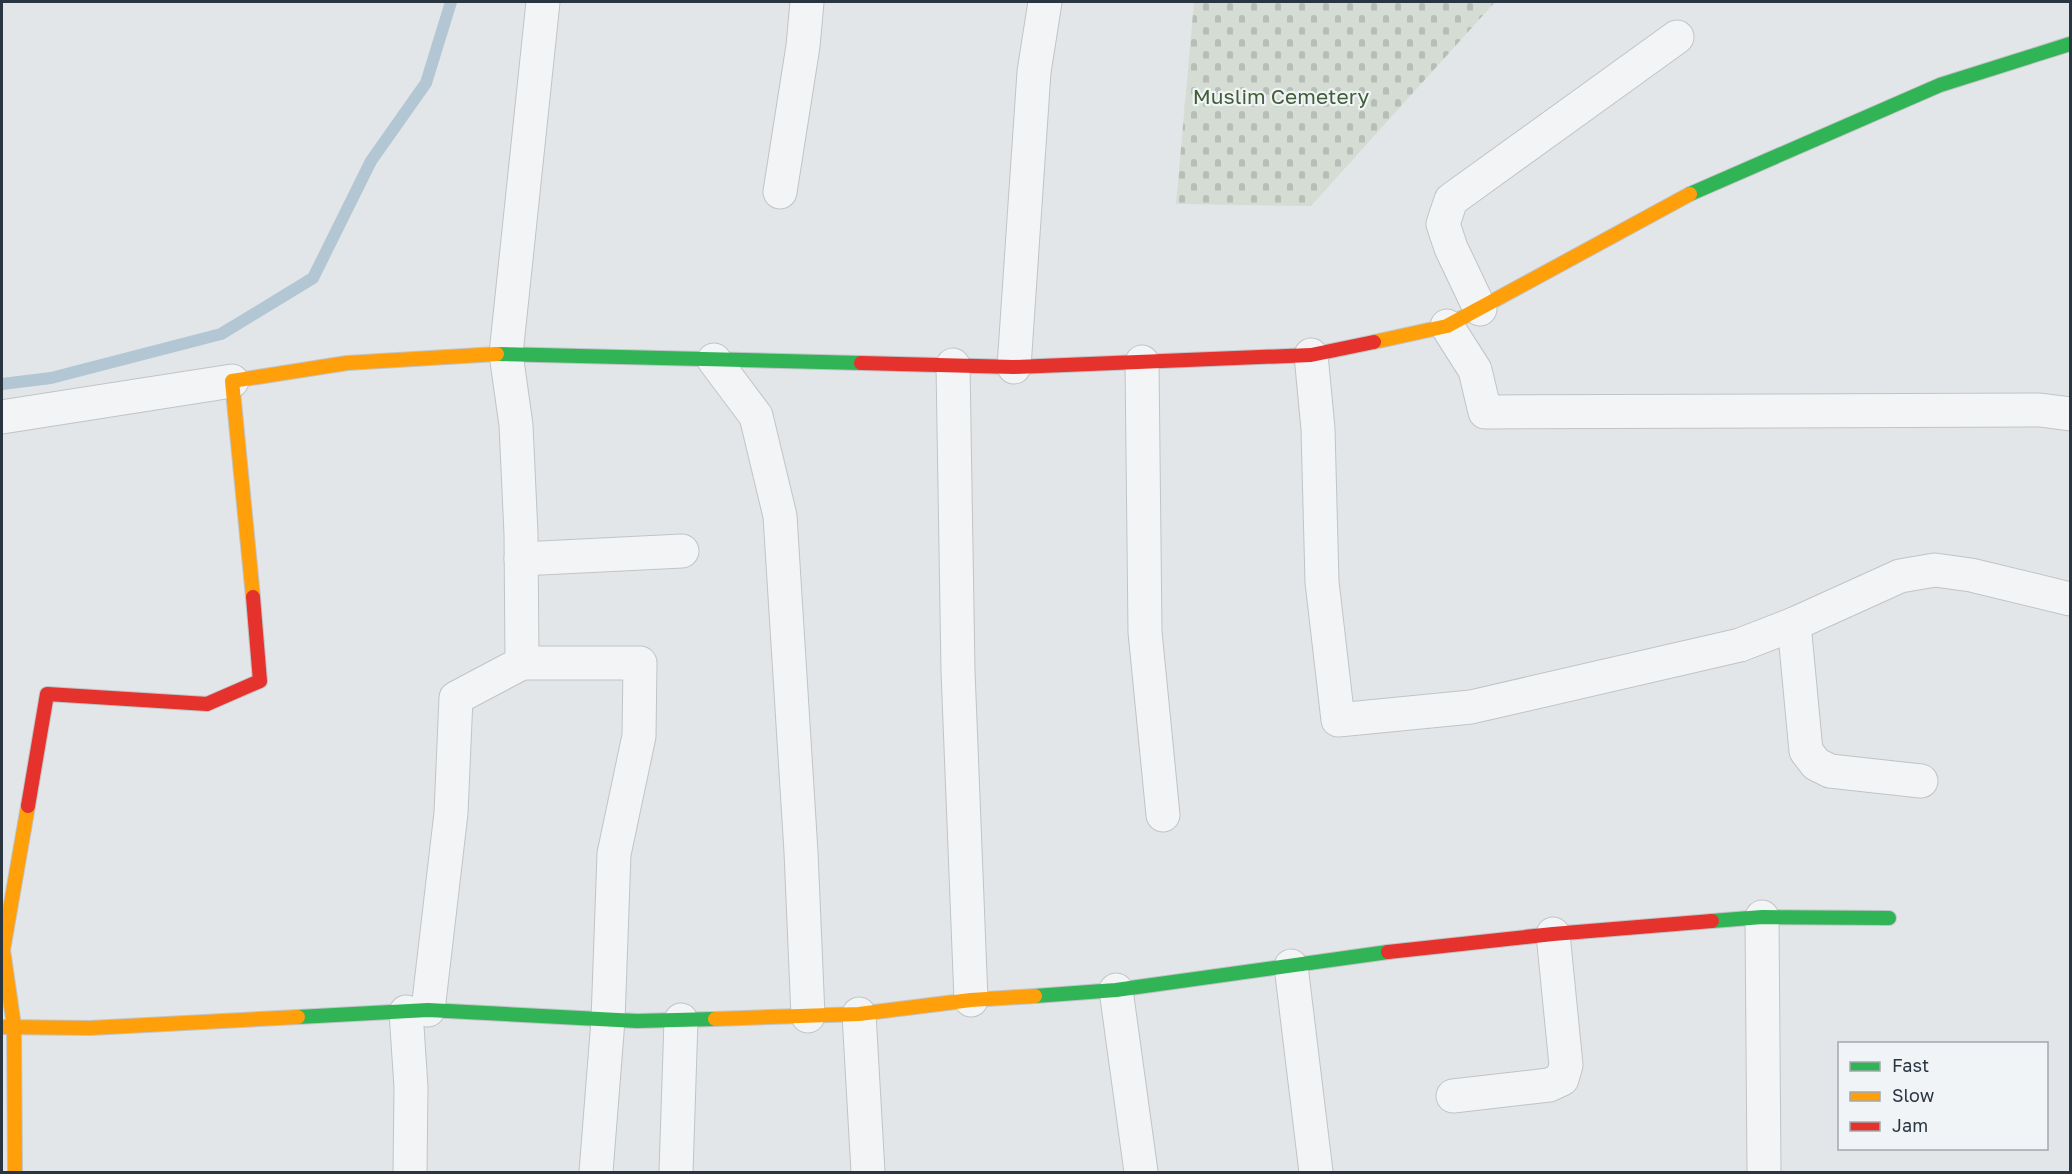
<svg xmlns="http://www.w3.org/2000/svg" width="2072" height="1174" viewBox="0 0 2072 1174" font-family="'Golos Text',sans-serif">
	<defs>
		<pattern id="cemetery-stones" width="16" height="16" patternUnits="userSpaceOnUse" patternTransform="scale(1.5)"><rect width="16" height="16" fill="#d5dcd4"/><path d="M2 7V4a2 2 0 0 1 4 0v3zM10 15v-3a2 2 0 0 1 4 0v3z" fill="#b7bdb7"/></pattern>
	</defs>
	<rect width="100%" height="100%" fill="#e3e6e8"/>
	<!-- cemetery -->
	<path fill="url(#cemetery-stones)" d="M1194 2H1495L1311 206 1176 204Z"/>
	<g fill="none" stroke-linecap="round" stroke-linejoin="round">
		<!-- stream -->
		<path stroke="#b2c6d3" stroke-width="12" d="M2 384 51 378 221 334 313 278 371 161 426 83 451 2"/>
		<!-- street casing -->
		<g stroke="#c1c4c6" stroke-width="35">
			<g id="street">
				<path d="M780 192 803 46 807 2"/>
				<path d="M1480 309 1451 248 1443 224 1451 200 1677 37"/>
				<path d="M1447 326 1475 370 1485 412 2040 410 2070 414"/>
				<path d="M1311 355 1318 429 1322 582 1338 720 1471 707 1740 645 1794 624 1900 576 1935 570 1971 575 2070 599"/>
				<path d="M714 360 756 416 780 516 801 852 808 1016"/>
				<path d="M1142 362 1145 632 1163 815"/>
				<path d="M953 365 958 671 971 1000"/>
				<path d="M1014 367 1034 72 1045 2"/>
				<path d="M2 417 232 381"/>
				<path d="M521 559 682 551"/>
				<path d="M1794 624 1806 751 1816 764 1830 771 1921 781"/>
				<path d="M522 663H640L639 736 614 854 608 1020 596 1172"/>
				<path d="M1762 917 1764 1172"/>
				<path d="M1291 966 1316 1172"/>
				<path d="M1116 990 1141 1172"/>
				<path d="M428 1010 451 813 456 698 522 663 521 534 516 425 506 354 543 2"/>
				<path d="M406 1012 411 1087 410 1172"/>
				<path d="M859 1014 868 1172"/>
				<path d="M1453 1096 1549 1085 1562 1079 1566 1065 1553 934"/>
				<path d="M676 1172 681 1020"/>
			</g>
		</g>
		<!-- fast casing -->
		<g stroke="#c1c4c6" stroke-width="16">
			<g id="fast">
				<path d="M1690 194 1940 85 2070 44"/>
				<path d="M497 354 861 363"/>
				<path d="M1712 921 1762 917 1889 918"/>
				<path d="M1035 996 1116 990 1388 952"/>
				<path d="M298 1017 428 1010 637 1021 715 1019"/>
			</g>
		</g>
		<!-- slow casing -->
		<g stroke="#c1c4c6" stroke-width="16">
			<g id="slow">
				<path d="M1374 342 1447 326 1690 194"/>
				<path d="M253 597 232 381 347 363 497 354"/>
				<path d="M715 1019 859 1014 971 1000 1035 996"/>
				<path d="M2 1027 90 1028 298 1017"/>
				<path d="M15 1172 14 1026 3 950 28 806"/>
			</g>
		</g>
		<!-- jam casing -->
		<g stroke="#c1c4c6" stroke-width="16">
			<g id="jam">
				<path d="M861 363 1014 367 1311 355 1374 342"/>
				<path d="M28 806 47 694 207 704 260 681 253 597"/>
				<path d="M1388 952 1553 934 1712 921"/>
			</g>
		</g>
		<!-- street -->
		<use href="#street" stroke="#f2f4f5" stroke-width="33"/>
		<!-- fast -->
		<use href="#fast" stroke="#30b455" stroke-width="14"/>
		<!-- slow -->
		<use href="#slow" stroke="#ff9f0a" stroke-width="14"/>
		<!-- jam -->
		<use href="#jam" stroke="#e5322d" stroke-width="14"/>
	</g>
	<g text-anchor="middle" stroke-width="4.5" stroke-linejoin="round" paint-order="stroke">
		<!-- park labels -->
		<g font-size="21" fill="#425e37" stroke="#f1f4f7">
			<text x="1281" y="104">Muslim Cemetery</text>
		</g>
	</g>
	<!-- border -->
	<rect width="2072" height="1174" fill="none" stroke="#2a3542" stroke-width="6"/>
	<!-- legend -->
	<rect x="1838" y="1042" width="210" height="108" fill="#f1f4f7" stroke="#a1a8af" stroke-width="1.5"/>
	<rect x="1850" y="1062" width="30" height="9" fill="#30b455" stroke="#a1a8af" stroke-width="1.5"/>
	<text x="1892" y="1072" font-size="18" fill="#2a3542">Fast</text>
	<rect x="1850" y="1092" width="30" height="9" fill="#ff9f0a" stroke="#a1a8af" stroke-width="1.5"/>
	<text x="1892" y="1102" font-size="18" fill="#2a3542">Slow</text>
	<rect x="1850" y="1122" width="30" height="9" fill="#e5322d" stroke="#a1a8af" stroke-width="1.5"/>
	<text x="1892" y="1132" font-size="18" fill="#2a3542">Jam</text>
</svg>
